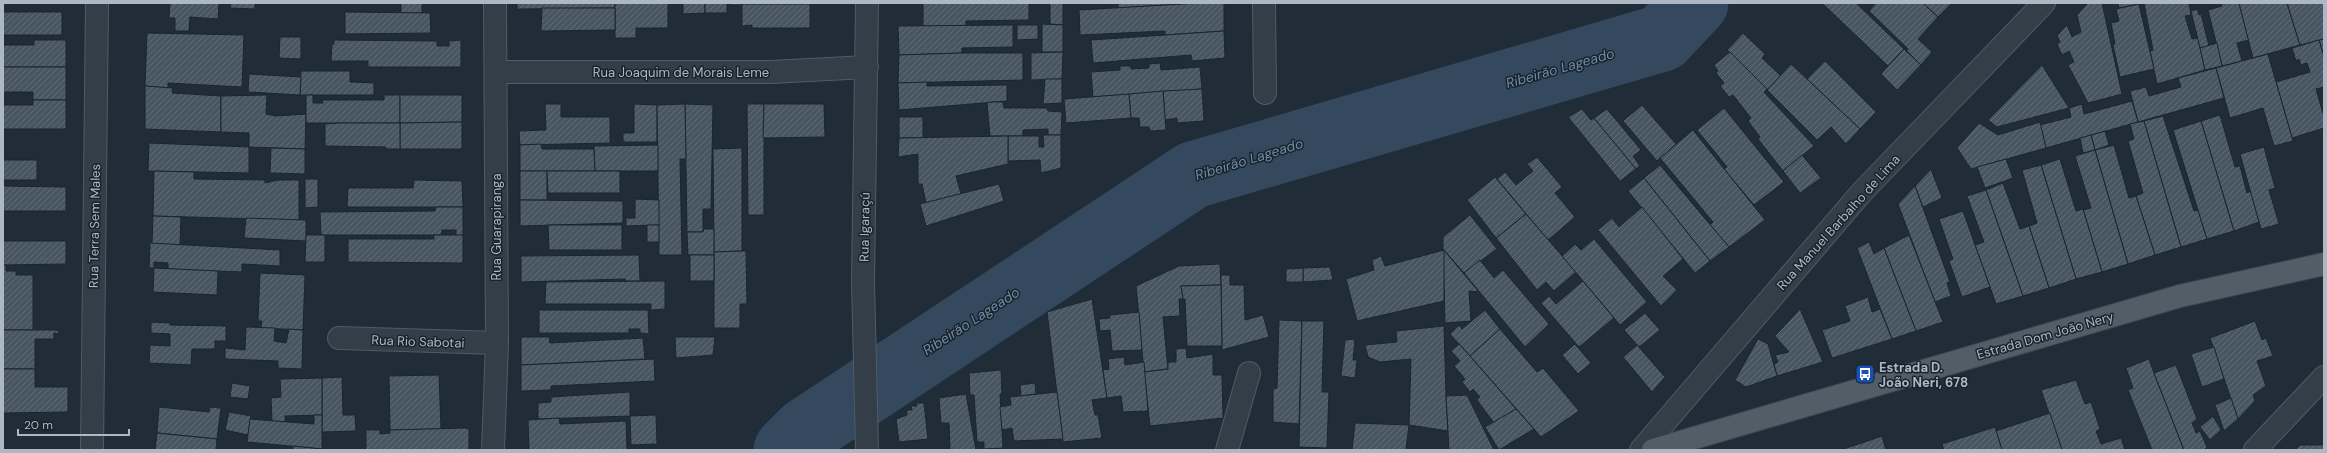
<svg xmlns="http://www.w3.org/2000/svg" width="2327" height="453" viewBox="0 0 2327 453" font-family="'DM Sans',sans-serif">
	<defs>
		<pattern id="building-hatch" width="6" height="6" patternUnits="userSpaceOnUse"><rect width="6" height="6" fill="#485663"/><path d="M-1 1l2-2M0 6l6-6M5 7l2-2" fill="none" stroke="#606c78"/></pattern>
	</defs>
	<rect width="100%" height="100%" fill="#202c37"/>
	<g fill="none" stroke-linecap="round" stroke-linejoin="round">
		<!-- river -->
		<path stroke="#34495e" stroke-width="67" d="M787 450 806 431 1193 175 1662 38 1695 3"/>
	</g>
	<!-- building -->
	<g fill="url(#building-hatch)" stroke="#1b252e">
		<path d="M170 3H219L218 19 190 17 189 31H175V18H169Z"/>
		<path d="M231 3H269L255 4V9L230 8Z"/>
		<rect x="401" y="3" width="21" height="10"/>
		<path d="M517 3H615V8L517 9Z"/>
		<path d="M615 3H668V28H636V38H615Z"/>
		<path d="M683 3H705V13L683 14Z"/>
		<rect x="705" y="3" width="22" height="10"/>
		<path d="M732 3H810V4L732 5Z"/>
		<path d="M923 3H1029V20L966 21V26H923Z"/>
		<path d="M1050 3H1063V25L1050 24Z"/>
		<path d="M1118 3H1200L1118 8Z"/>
		<path d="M1200 3H1224V31L1165 35V31L1080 35 1079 10Z"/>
		<path d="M1822 3H1856L1904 49 1888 66Z"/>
		<path d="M1876 3H1923L1938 17 1918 39 1932 52 1921 65 1906 50 1908 49 1869 11Z"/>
		<path d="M1923 3H1952L1938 17Z"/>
		<path d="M2088 3H2102L2122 94 2088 103 2068 65 2074 62 2069 51 2062 55 2057 44 2060 42 2057 36 2067 25 2072 37 2081 32 2077 15Z"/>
		<path d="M2118 3H2139V4L2119 8Z"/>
		<path d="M2144 3H2189L2191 15 2185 16 2192 39 2198 38 2205 70 2157 84 2150 51 2153 50Z"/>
		<path d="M2221 3H2239L2249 40 2237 43 2242 61 2222 66 2208 10 2222 6Z"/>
		<path d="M2239 3H2287L2300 45 2253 58Z"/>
		<path d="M2287 3H2324V39L2300 45Z"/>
		<path d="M742 4H810V28H752V25L742 26Z"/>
		<path d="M2139 4 2154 69 2120 77 2113 45 2115 44 2111 23 2119 21 2116 9Z"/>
		<path d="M542 8H615V30L541 31Z"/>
		<path d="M2197 9 2199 15 2201 14 2209 46 2200 48 2191 11Z"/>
		<rect x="3" y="12" width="59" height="23"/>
		<path d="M345 12 430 13 431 33 345 34Z"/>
		<path d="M1042 24 1063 25V52H1042Z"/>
		<path d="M1013 25V47L962 48V53L899 55 898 26Z"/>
		<path d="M1017 25H1038V39L1017 40Z"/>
		<path d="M1224 31 1225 58 1192 61 1191 55 1093 63 1091 40Z"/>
		<path d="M147 33 244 35 242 87 168 83V88L145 86Z"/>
		<path d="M1743 33 1765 54 1762 58 1781 76 1767 90 1727 50Z"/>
		<path d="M280 37H301V59L279 58Z"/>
		<path d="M2324 39V57L2319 40Z"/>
		<path d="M34 40H66V67H3V45H34Z"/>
		<path d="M334 40 437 41V46H449V41L461 40V67H368V61H331L332 44H334Z"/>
		<path d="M2319 40 2324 57V87L2316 89 2324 117V128L2292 138 2276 82 2310 72 2307 63 2301 65 2299 59 2296 61 2292 48Z"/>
		<path d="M2217 43 2222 66 2205 70 2200 48Z"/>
		<path d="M1904 49 1921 65 1897 90 1881 74Z"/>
		<path d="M1063 52 1062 79 1031 80V53Z"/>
		<path d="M1730 52 1767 89 1764 92 1814 146 1783 171 1758 139 1760 137 1748 121 1751 118 1733 95 1729 97 1720 86 1724 83 1716 73 1718 71 1714 65Z"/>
		<path d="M962 53H1023V80L898 83 899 55Z"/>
		<path d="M2268 54 2293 141 2274 146 2263 108 2230 118 2216 68Z"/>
		<path d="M1825 61 1876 112 1860 129 1807 79Z"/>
		<path d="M1160 63 1161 70 1200 67 1202 89 1093 97 1091 72 1120 70V66H1131V69L1149 68V64Z"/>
		<path d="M1791 64 1860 129 1846 144 1831 127 1817 140 1767 90Z"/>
		<path d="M2042 65 2069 108 1997 127 1988 120Z"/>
		<path d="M3 67H66V100H33V92H3Z"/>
		<path d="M2216 68 2224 98 2138 122 2130 91 2146 87 2149 96 2181 87 2178 78Z"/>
		<path d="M301 71H350V82L374 83V95H300Z"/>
		<path d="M249 74 301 77 300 95 248 92Z"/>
		<path d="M1045 79H1062V103L1043 104Z"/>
		<path d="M927 82V86L1007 85V101L899 110 898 83Z"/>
		<path d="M145 86 173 88 172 93 221 96V132L145 129Z"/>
		<path d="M1202 89 1204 121 1177 123V118L1165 120 1163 91Z"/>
		<path d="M1163 91 1166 130 1150 131 1149 127H1140L1139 118H1131L1129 94Z"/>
		<path d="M1129 94 1131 118 1066 123 1064 99Z"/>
		<path d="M267 95 266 114 276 116 306 114 305 149 249 147V133L221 132V96Z"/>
		<path d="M306 95H313V103H323L322 100H384V95H400V123H306Z"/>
		<path d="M400 95H462V122L400 123Z"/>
		<path d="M33 100H66V129H3V105H33Z"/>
		<path d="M2132 101 2138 122 2046 148 2040 125 2071 117 2069 108 2082 104 2084 114Z"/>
		<path d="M991 102H1003L1004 108H1047L1048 111 1062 112 1061 135H1048V129L1023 130V136H990L987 103Z"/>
		<path d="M545 104H561V117H610V143L520 145 519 131 546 130Z"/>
		<path d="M634 104 657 105V142H623V133H634Z"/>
		<path d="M685 104 713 105 711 209H703V232H687Z"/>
		<path d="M685 104 686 159H680L682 255H659L657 105Z"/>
		<path d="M747 104H764V215H748Z"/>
		<path d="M764 104H824L825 137 763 138Z"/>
		<path d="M1642 105 1676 144 1657 161 1623 121Z"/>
		<path d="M1724 108 1784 182 1754 205 1724 169 1727 167 1697 130Z"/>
		<path d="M1582 109 1591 120 1594 118 1636 169 1620 181 1568 117Z"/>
		<path d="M1607 109 1641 150 1633 156 1640 166 1636 169 1594 118Z"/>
		<path d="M2220 115 2235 167 2240 166 2247 193 2251 191 2259 222 2234 231 2201 121Z"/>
		<path d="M2163 116 2194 211 2198 210 2207 239 2181 247 2144 121Z"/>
		<rect x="899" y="117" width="24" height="21"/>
		<path d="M2144 121 2181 247 2155 255 2136 196 2143 193 2128 141 2134 139 2130 124Z"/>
		<path d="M2201 121 2234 231 2207 239 2173 130Z"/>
		<path d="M462 122V149H400V123Z"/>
		<path d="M2040 122 2046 148 1971 169 1957 148 1979 123 1998 135Z"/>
		<path d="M340 123H400V149H386V147L325 146V124Z"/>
		<path d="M1693 130 1765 220 1729 247 1710 225 1713 222 1660 158Z"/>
		<path d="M2105 131 2109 145 2095 150 2091 135Z"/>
		<path d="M1043 135H1061V168L1041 173 1040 160 1008 161V136H1039V147H1044Z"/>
		<path d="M2091 135 2095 150 2083 153 2080 138Z"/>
		<path d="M1008 136V164L956 176 961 194 926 203 922 184H918V154L898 157 899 138Z"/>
		<path d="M149 143 249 147V173L148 171Z"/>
		<path d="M541 144 542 149H594L595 171H520V145Z"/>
		<path d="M658 145V171H595L594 146Z"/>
		<path d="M2114 145 2129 198 2136 196 2155 255 2128 264 2095 150Z"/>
		<path d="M2264 147 2275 188 2269 190 2279 224 2261 229 2240 154Z"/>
		<path d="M271 148 305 149V174L270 173Z"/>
		<path d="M742 148V251L714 252 713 149Z"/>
		<path d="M2095 150 2128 264 2102 272 2083 210 2091 208 2075 156Z"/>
		<path d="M1802 155 1821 178 1800 193 1783 171Z"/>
		<path d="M1537 157 1562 187 1555 193 1575 217 1548 240 1497 179 1505 172 1516 185 1533 171 1527 164Z"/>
		<path d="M2006 159 2013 178 1985 188 1977 167Z"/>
		<path d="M2060 159 2076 211 2083 209 2102 272 2076 279 2041 165Z"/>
		<rect x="3" y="160" width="34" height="20"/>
		<path d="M1660 165 1729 247 1710 261 1644 178Z"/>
		<path d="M2041 165 2076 279 2049 288 2029 226 2037 223 2022 170Z"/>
		<path d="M1931 169 1942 198 1923 207 1915 186Z"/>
		<path d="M154 171 194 172V179L265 180V183L278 180H299V220L153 216Z"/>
		<rect x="520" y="171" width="27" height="29"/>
		<path d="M547 171H620V193H548Z"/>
		<path d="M1495 177 1526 214 1496 238 1467 200Z"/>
		<path d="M1644 178 1710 261 1695 273 1628 191Z"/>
		<path d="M305 179H318V207L305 208Z"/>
		<path d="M414 180 462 181 463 207H347L348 188H413Z"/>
		<path d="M2003 183 2020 229 2029 226 2049 288 2023 296 1986 190Z"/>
		<path d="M999 184 1004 201 926 226 920 204Z"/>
		<path d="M3 186 66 187V211H3Z"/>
		<path d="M1915 186 1950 282 1947 283 1951 296 1935 302 1898 204Z"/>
		<path d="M1986 190 2023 296 1996 304 1975 245 1984 242 1967 196Z"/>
		<path d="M635 199 659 200V225L626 226V218H635Z"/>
		<path d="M520 200 623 201V223L520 226Z"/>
		<path d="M436 207H463V235L456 236V230H442L441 235H321L320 212 435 211Z"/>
		<path d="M1642 207 1683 259 1663 276 1677 290 1661 306 1598 230 1612 218 1619 227Z"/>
		<path d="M1963 211 1990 287 1962 297 1949 261 1953 259 1939 219Z"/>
		<path d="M1526 214 1576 272 1554 291 1546 282 1537 290 1496 238Z"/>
		<path d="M1470 215 1497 249 1464 273 1443 249V237Z"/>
		<path d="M153 216 181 217 180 245 152 244Z"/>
		<path d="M246 218 306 220V241L244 238Z"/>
		<path d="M548 225H622V250H549Z"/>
		<rect x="647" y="225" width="12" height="17"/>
		<path d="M704 229H714V255H688L687 232H703Z"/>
		<path d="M306 235H325V262H305Z"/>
		<path d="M434 235H463V263L348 262V239H434Z"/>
		<path d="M1909 235 1943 322 1916 331 1884 248Z"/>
		<path d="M1594 239 1647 302 1620 325 1562 256 1575 244 1581 250Z"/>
		<path d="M3 241H66V264L3 265Z"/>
		<path d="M1869 242 1874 254 1884 248 1916 331 1892 339 1857 248Z"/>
		<path d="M150 243 280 250V266L242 264V272L168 269V263L154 262V268H149Z"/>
		<path d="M1443 249 1479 292 1469 291 1471 321 1445 323Z"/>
		<path d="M1444 250V301L1357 321 1346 279 1374 270 1372 260 1381 256 1385 266Z"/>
		<path d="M742 251H746L747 304H740V328H714V252Z"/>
		<path d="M639 255 640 281H626L625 279 521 282V256Z"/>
		<rect x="690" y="255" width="24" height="26"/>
		<path d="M1480 260 1494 278 1503 270 1549 324 1525 347 1464 273Z"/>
		<path d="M1220 264 1221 285 1181 286 1183 299H1179L1180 316 1163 317 1168 369 1144 372 1136 286 1179 266Z"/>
		<path d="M3 265H6V271H16V275H33V330H3Z"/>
		<path d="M1330 267 1333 280 1303 282V268Z"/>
		<path d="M154 268 218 271 217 295 153 292Z"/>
		<path d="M1303 268V282H1286V269Z"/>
		<path d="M260 273 305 275 303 330 261 328 262 321H258Z"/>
		<path d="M1221 275H1230V285H1244L1245 320 1263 315 1269 337 1222 350Z"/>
		<path d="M665 281V309L651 310V304H545L546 282Z"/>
		<path d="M1583 281 1614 318 1579 347 1541 303 1549 296 1556 304Z"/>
		<path d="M1221 285 1222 346H1187L1185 299H1183L1181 286Z"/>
		<path d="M1868 297 1872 312 1880 309 1892 339 1832 358 1822 330 1850 321 1845 306Z"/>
		<path d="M1092 299 1107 398 1092 400 1095 415H1098L1102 438 1063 442 1047 312Z"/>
		<path d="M1800 309 1823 362 1777 376 1774 364 1778 362 1775 355 1789 352 1775 336Z"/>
		<path d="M539 310H648L649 334 640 333V329H629V333H539Z"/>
		<path d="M1485 310 1500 329 1470 356 1450 334 1459 325 1462 329Z"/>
		<path d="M1139 312 1142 350 1112 351 1110 330 1100 331 1099 319 1110 318V315Z"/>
		<path d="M1645 313 1660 330 1639 347 1624 330Z"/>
		<path d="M1279 320 1302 321 1299 424 1273 422V389L1277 388Z"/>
		<path d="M1302 321H1324L1322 392H1329L1327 448 1299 447Z"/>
		<path d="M2255 321 2262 340 2266 338 2273 356 2257 361 2266 386 2253 395 2255 401 2238 419 2210 338Z"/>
		<path d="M151 322 170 323V325L226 326V341H215V349H192L191 365 149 363 150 345 170 346V334L151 333Z"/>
		<path d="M1444 326 1446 396 1448 431 1409 425 1411 359 1380 362 1368 357 1365 345 1397 342 1396 331Z"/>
		<path d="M246 327 275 328 274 341 286 343 289 329 303 330 302 369 278 368V361L225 359V348L245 350Z"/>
		<path d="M1500 329 1537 372 1543 368 1579 411 1541 437 1470 356Z"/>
		<path d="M3 330H58L59 334 54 333V339H35V369H3Z"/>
		<path d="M521 337H549L550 343 643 338 645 359 521 365Z"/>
		<path d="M675 337H715L713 355 676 358Z"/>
		<path d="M1355 339 1353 360H1357L1355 378 1341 376 1345 340Z"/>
		<path d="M1758 339 1768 344 1777 376 1746 387 1735 380Z"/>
		<path d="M1459 344 1470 356 1516 409 1494 423 1477 400 1480 397 1473 389 1470 392 1462 382 1465 379 1454 366 1460 361 1451 351Z"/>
		<path d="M1575 344 1591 363 1578 374 1562 355Z"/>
		<path d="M1637 345 1665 377 1652 392 1623 357Z"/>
		<path d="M2214 347 2224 379 2202 387 2191 354Z"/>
		<path d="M1186 348 1187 358 1213 354V375H1222L1223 418 1150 426 1144 372 1168 369V362H1176V349Z"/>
		<path d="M1124 357 1125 365 1144 362 1148 411 1123 412 1121 396 1107 398 1103 370 1109 369 1108 359Z"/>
		<path d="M654 359 655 381 551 386V390L521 391V365Z"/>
		<path d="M2149 359 2154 373 2184 450H2152L2128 390 2133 388 2126 368Z"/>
		<path d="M2176 365 2197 419 2192 423 2196 433 2200 431 2207 447 2204 450H2184L2154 373Z"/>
		<path d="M3 369H35V387H68V412L3 413Z"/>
		<path d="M1001 370 1002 394H1000L1003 448 984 449V442H977L974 395H970L969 373Z"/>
		<path d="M439 375 441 429 390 430 389 376Z"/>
		<path d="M342 377 343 415H355L356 431 322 432V378Z"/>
		<path d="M322 378V415L285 416V422L272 421 271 398 281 397 280 379Z"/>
		<path d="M2076 380 2085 404 2091 402 2100 429 2096 431 2101 444 2121 438 2125 450H2062L2041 390Z"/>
		<path d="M232 383 250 386 248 399 230 397Z"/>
		<path d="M1035 383 1036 394 1021 396 1020 385Z"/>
		<path d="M630 392V416L538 419V403L551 402V397Z"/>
		<path d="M1057 392 1063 439 1014 441 1012 428 1002 430 1000 407 1011 405 1010 397Z"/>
		<path d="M966 394 976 450H950L949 423H941L939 398Z"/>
		<path d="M1467 395 1494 450H1449L1446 396Z"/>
		<path d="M2231 398 2238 419 2224 431 2215 405Z"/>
		<path d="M916 403H924L928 439 899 442 896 419 907 415V410H912L911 406H917Z"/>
		<path d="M159 407 209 412 210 407 221 408 217 439 157 433Z"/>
		<path d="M1516 409 1534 429 1499 450 1485 427Z"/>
		<path d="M229 412 251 416 248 435 225 430Z"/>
		<path d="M2050 413 2062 450H2002L1996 431Z"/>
		<path d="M314 415H322V449L247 442 250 419 314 424Z"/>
		<path d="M656 415 657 444 631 445 630 416Z"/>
		<path d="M2213 416 2221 430 2210 440 2200 427Z"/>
		<path d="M559 418 560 424 626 421 627 450H529L528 420Z"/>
		<path d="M1355 423 1409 425 1406 450H1352Z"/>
		<path d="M1995 427 2002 450H1944L1942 444Z"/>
		<path d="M465 428 469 429V450H366V430H380V434L390 433V430Z"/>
		<path d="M157 433 217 439 216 450H155Z"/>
		<path d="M1882 436 1886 450H1840L1862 443Z"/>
		<path d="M2300 445H2324V450H2295Z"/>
		<path d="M293 446 322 449V450H293Z"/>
	</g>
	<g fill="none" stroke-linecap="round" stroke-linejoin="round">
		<!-- minor casing -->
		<g stroke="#515b65" stroke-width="24">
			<g id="minor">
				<path d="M1264 3 1265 93"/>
				<path d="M496 72H771L867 67"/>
				<path d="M339 338 497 343"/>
				<path d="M92 450 97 3"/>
				<path d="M493 450 497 343 495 3"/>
				<path d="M867 450 863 281 867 3"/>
				<path d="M1227 450 1249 373"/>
				<path d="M1641 450 1862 192 2044 3"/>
				<path d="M2255 450 2324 377"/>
			</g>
		</g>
		<!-- major casing -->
		<g stroke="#3d4751" stroke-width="24">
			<path id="major" d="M1653 450 2180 296 2324 264"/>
		</g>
		<!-- minor -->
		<use href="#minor" stroke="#343e48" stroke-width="22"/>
		<!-- major -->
		<use href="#major" stroke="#525d68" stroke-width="22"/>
	</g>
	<!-- icons -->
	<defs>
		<g id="bus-square" transform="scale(1)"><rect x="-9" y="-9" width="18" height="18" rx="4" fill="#1a4fb4" stroke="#19232c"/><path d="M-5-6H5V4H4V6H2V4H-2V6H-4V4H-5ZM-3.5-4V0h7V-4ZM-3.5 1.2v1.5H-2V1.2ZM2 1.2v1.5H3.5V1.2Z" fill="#fff"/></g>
	</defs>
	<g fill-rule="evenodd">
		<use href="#bus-square" x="1865" y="374"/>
	</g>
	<g text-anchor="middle" stroke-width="3" stroke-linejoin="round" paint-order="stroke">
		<!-- street labels -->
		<g font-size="13" fill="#aeb8c4" stroke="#19232c">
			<text x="681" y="77">Rua Joaquim de Morais Leme</text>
			<text transform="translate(1838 222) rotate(-48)" y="5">Rua Manuel Barbalho de Lima</text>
			<text transform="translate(94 226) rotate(-89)" y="5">Rua Terra Sem Males</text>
			<text transform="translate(496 227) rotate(-90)" y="5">Rua Guarapiranga</text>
			<text transform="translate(864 227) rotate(-89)" y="5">Rua Igaraçú</text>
			<text transform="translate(2045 335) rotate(-16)" y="5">Estrada Dom João Nery</text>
			<text transform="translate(418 341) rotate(2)" y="5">Rua Rio Sabotai</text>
		</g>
		<!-- poi labels -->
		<g font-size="13" font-weight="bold" fill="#aeb8c4" stroke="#19232c" text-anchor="start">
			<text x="1879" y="372">Estrada D.<tspan x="1879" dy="15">João Neri, 678</tspan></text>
		</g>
		<!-- water labels -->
		<g font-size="14" font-style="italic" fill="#6f8ca8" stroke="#19232c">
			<text transform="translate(1560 68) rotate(-16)" y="5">Ribeirão Lageado</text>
			<text transform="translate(1249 159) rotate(-17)" y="5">Ribeirão Lageado</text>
			<text transform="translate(971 321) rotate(-33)" y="5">Ribeirão Lageado</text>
		</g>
	</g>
	<!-- border -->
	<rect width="2327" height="453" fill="none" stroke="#aeb8c4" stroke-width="8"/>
	<!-- scale -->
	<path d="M18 429v6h111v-6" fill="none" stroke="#aeb8c4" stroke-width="2"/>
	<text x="24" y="429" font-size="12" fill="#aeb8c4" stroke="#19232c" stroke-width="3" paint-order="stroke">20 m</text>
</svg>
